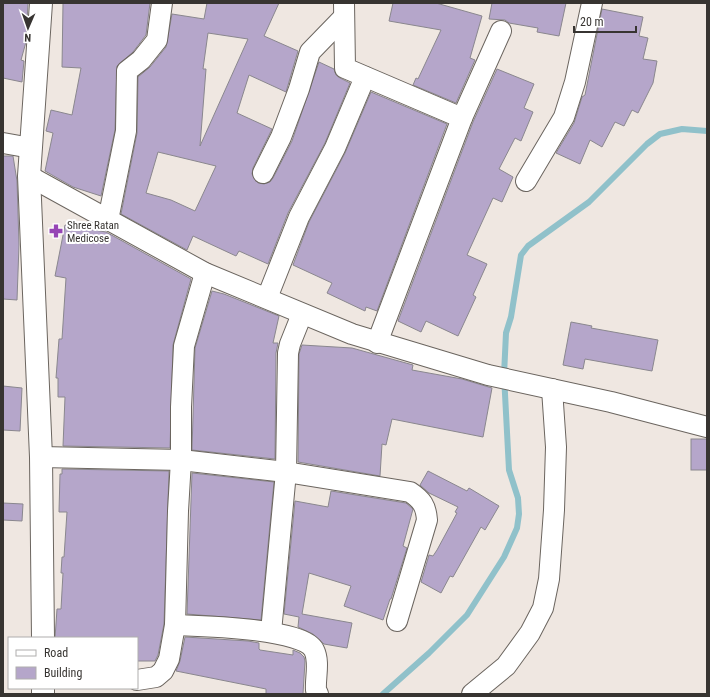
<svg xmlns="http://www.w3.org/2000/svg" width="710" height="697" viewBox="0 0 710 697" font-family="'Roboto Condensed',sans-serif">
	<rect width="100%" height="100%" fill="#efe7e1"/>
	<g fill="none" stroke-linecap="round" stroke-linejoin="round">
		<!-- stream -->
		<path stroke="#90c1ca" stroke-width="6" d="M383 694 429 653 467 615 504 557 517 528 519 514 518 498 509 470 504 375 506 333 511 317 521 255 528 246 589 202 647 144 660 134 682 129 707 131"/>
	</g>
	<!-- building -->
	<g fill="#b5a6ca" stroke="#8a878e" fill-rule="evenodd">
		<path d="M3 3H28L26 42 21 60 24 61 22 82 3 78Z"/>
		<path d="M63 3H150L146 35 133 52 117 66 115 130 101 196 73 187 45 171 53 133 46 131 51 110 72 115 81 68 62 67Z"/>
		<path d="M207 3H279L264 36 298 51 286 92 249 75 237 113 272 129 253 168 252 174 258 183 264 184 270 182 273 178 292 141 319 62 334 69 336 75 340 78 350 83 325 143 288 213 268 264 239 251 236 256 193 236 187 250 121 214 137 133 138 77 150 67 166 47 172 14 204 19ZM208 33 248 39 200 146 206 69H203ZM158 152 216 166 195 211 171 200 146 193Z"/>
		<path d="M393 3H436L482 16 470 58 475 60 456 103 413 85 416 78 418 79 441 30 389 21Z"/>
		<path d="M492 3H566L559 36 537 32 538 28 509 23 505 20 489 19Z"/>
		<path d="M602 9 643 17 639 36 648 38 643 59 657 61 653 83 638 113 632 110 624 126 615 122 602 147 590 140 580 164 556 153 574 123 582 97 585 95Z"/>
		<path d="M497 69 534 84 524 108 533 112 521 141 515 138 499 169 513 177 502 202 493 198 467 255 487 264 473 295 476 297 458 336 426 321 421 332 398 321 473 122Z"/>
		<path d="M371 92 447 124 377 311 366 307 365 311 327 293 332 283 293 265 309 222 345 153Z"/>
		<path d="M3 156H13L17 181 19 245 17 300 3 299Z"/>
		<path d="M65 225 106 232 191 279 173 345 170 448 63 446 65 397H58V378H56L59 339H62L66 278 55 276Z"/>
		<path d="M212 291 224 294 279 316 273 343H278L276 353 275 459 192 450 195 348Z"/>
		<path d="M571 322 592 326 591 328 658 340 652 371 585 359 583 369 563 365Z"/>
		<path d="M302 345 352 348 413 365 412 370 462 379 492 388 483 437 392 419 386 445 382 444 380 476 298 462 299 354Z"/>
		<path d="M3 386 22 388 20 431 3 430Z"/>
		<rect x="691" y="439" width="16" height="31"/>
		<path d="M62 469 169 471 164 624 158 655 155 661H137V638H55L57 609H61L63 573H61L62 557H64L67 512H59L60 474H62Z"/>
		<path d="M428 471 467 491 469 488 499 506 485 530 481 527 453 577 450 576 441 593 421 582 429 555 433 556 437 550 457 513 455 512 458 507 429 493 420 485Z"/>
		<path d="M192 473 274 482 261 620 187 614Z"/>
		<path d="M331 491 406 503 413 509 403 546 407 548 391 599H390L383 620 344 606 351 586 309 573 302 614 352 623 347 648 324 644 313 634 298 627 299 617 284 614 295 501 328 507Z"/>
		<path d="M3 503 23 504 22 521 3 520Z"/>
		<path d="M185 637 248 641 259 643V649L260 650 293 655V650L300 653 304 657 305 661 303 694H266V689L176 671 180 661Z"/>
	</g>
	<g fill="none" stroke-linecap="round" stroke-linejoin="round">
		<!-- minor casing -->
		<g stroke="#6b655f" stroke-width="22">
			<g id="minor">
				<path d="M344 3 345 68 462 118"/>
				<path d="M3 143 31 148"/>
				<path d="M263 173 281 137 299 89 310 52 344 17"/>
				<path d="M29 176 205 273 352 334 488 375 611 402 707 427"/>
				<path d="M526 181 564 117 575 82 592 3"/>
				<path d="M108 220 126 131 127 71 141 60 157 40 162 3"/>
				<path d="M267 298 299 217 335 148 365 77"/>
				<path d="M377 343 462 118 501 31"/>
				<path d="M41 457 181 460 286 472 410 492C422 500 426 506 427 520L397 621"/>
				<path d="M175 625C200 626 303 628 314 650 320 662 315 678 316 690L318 694"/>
				<path d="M271 632 286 472 288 353 290 344 302 314"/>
				<path d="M137 680 156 677 163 671 169 659 175 625 178 511 181 460V407L184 346 205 273"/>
				<path d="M472 694 506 666 530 633 543 608 549 579 554 510 556 447 552 389"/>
			</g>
		</g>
		<!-- tertiary casing -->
		<g stroke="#6b655f" stroke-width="24">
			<g id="tertiary">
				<path d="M41 3 29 176 41 457 43 638"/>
				<path d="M43 694V688"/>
			</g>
		</g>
		<!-- minor -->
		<use href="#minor" stroke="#fff" stroke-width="20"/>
		<!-- tertiary -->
		<use href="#tertiary" stroke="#fff" stroke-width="22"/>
	</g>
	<!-- icons -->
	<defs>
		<g id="pharmacy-bare" transform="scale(1.08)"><path d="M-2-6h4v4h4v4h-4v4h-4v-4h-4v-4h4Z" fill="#9645b5" stroke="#fff" stroke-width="2.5" paint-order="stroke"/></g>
	</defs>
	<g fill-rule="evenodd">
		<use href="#pharmacy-bare" x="56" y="231"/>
	</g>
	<g text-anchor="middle" stroke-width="4" stroke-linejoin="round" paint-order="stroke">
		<!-- poi labels -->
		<g font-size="11" fill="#373431" stroke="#fff" text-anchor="start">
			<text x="67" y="229">Shree Ratan<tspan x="67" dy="13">Medicose</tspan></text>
		</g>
	</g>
	<!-- border -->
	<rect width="710" height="697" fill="none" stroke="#373431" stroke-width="8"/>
	<!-- legend -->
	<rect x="8" y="637" width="130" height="52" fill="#ffffff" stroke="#afaead"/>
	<rect x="16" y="650" width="20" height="6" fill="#ffffff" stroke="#afaead"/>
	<text x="44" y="657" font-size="12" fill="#373431">Road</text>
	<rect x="16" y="667" width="20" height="12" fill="#b5a6ca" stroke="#afaead"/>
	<text x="44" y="677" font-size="12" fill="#373431">Building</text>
	<!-- north arrow -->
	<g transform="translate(28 28) rotate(182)" stroke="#ffffff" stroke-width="3" paint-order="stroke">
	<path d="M0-3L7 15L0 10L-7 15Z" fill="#373431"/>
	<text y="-6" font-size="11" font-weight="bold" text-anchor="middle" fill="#373431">N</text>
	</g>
	<!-- scale -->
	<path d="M574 26v6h62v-6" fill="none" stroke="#373431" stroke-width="2"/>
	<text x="580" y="26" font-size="12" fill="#373431" stroke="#ffffff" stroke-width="3" paint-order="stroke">20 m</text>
</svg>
